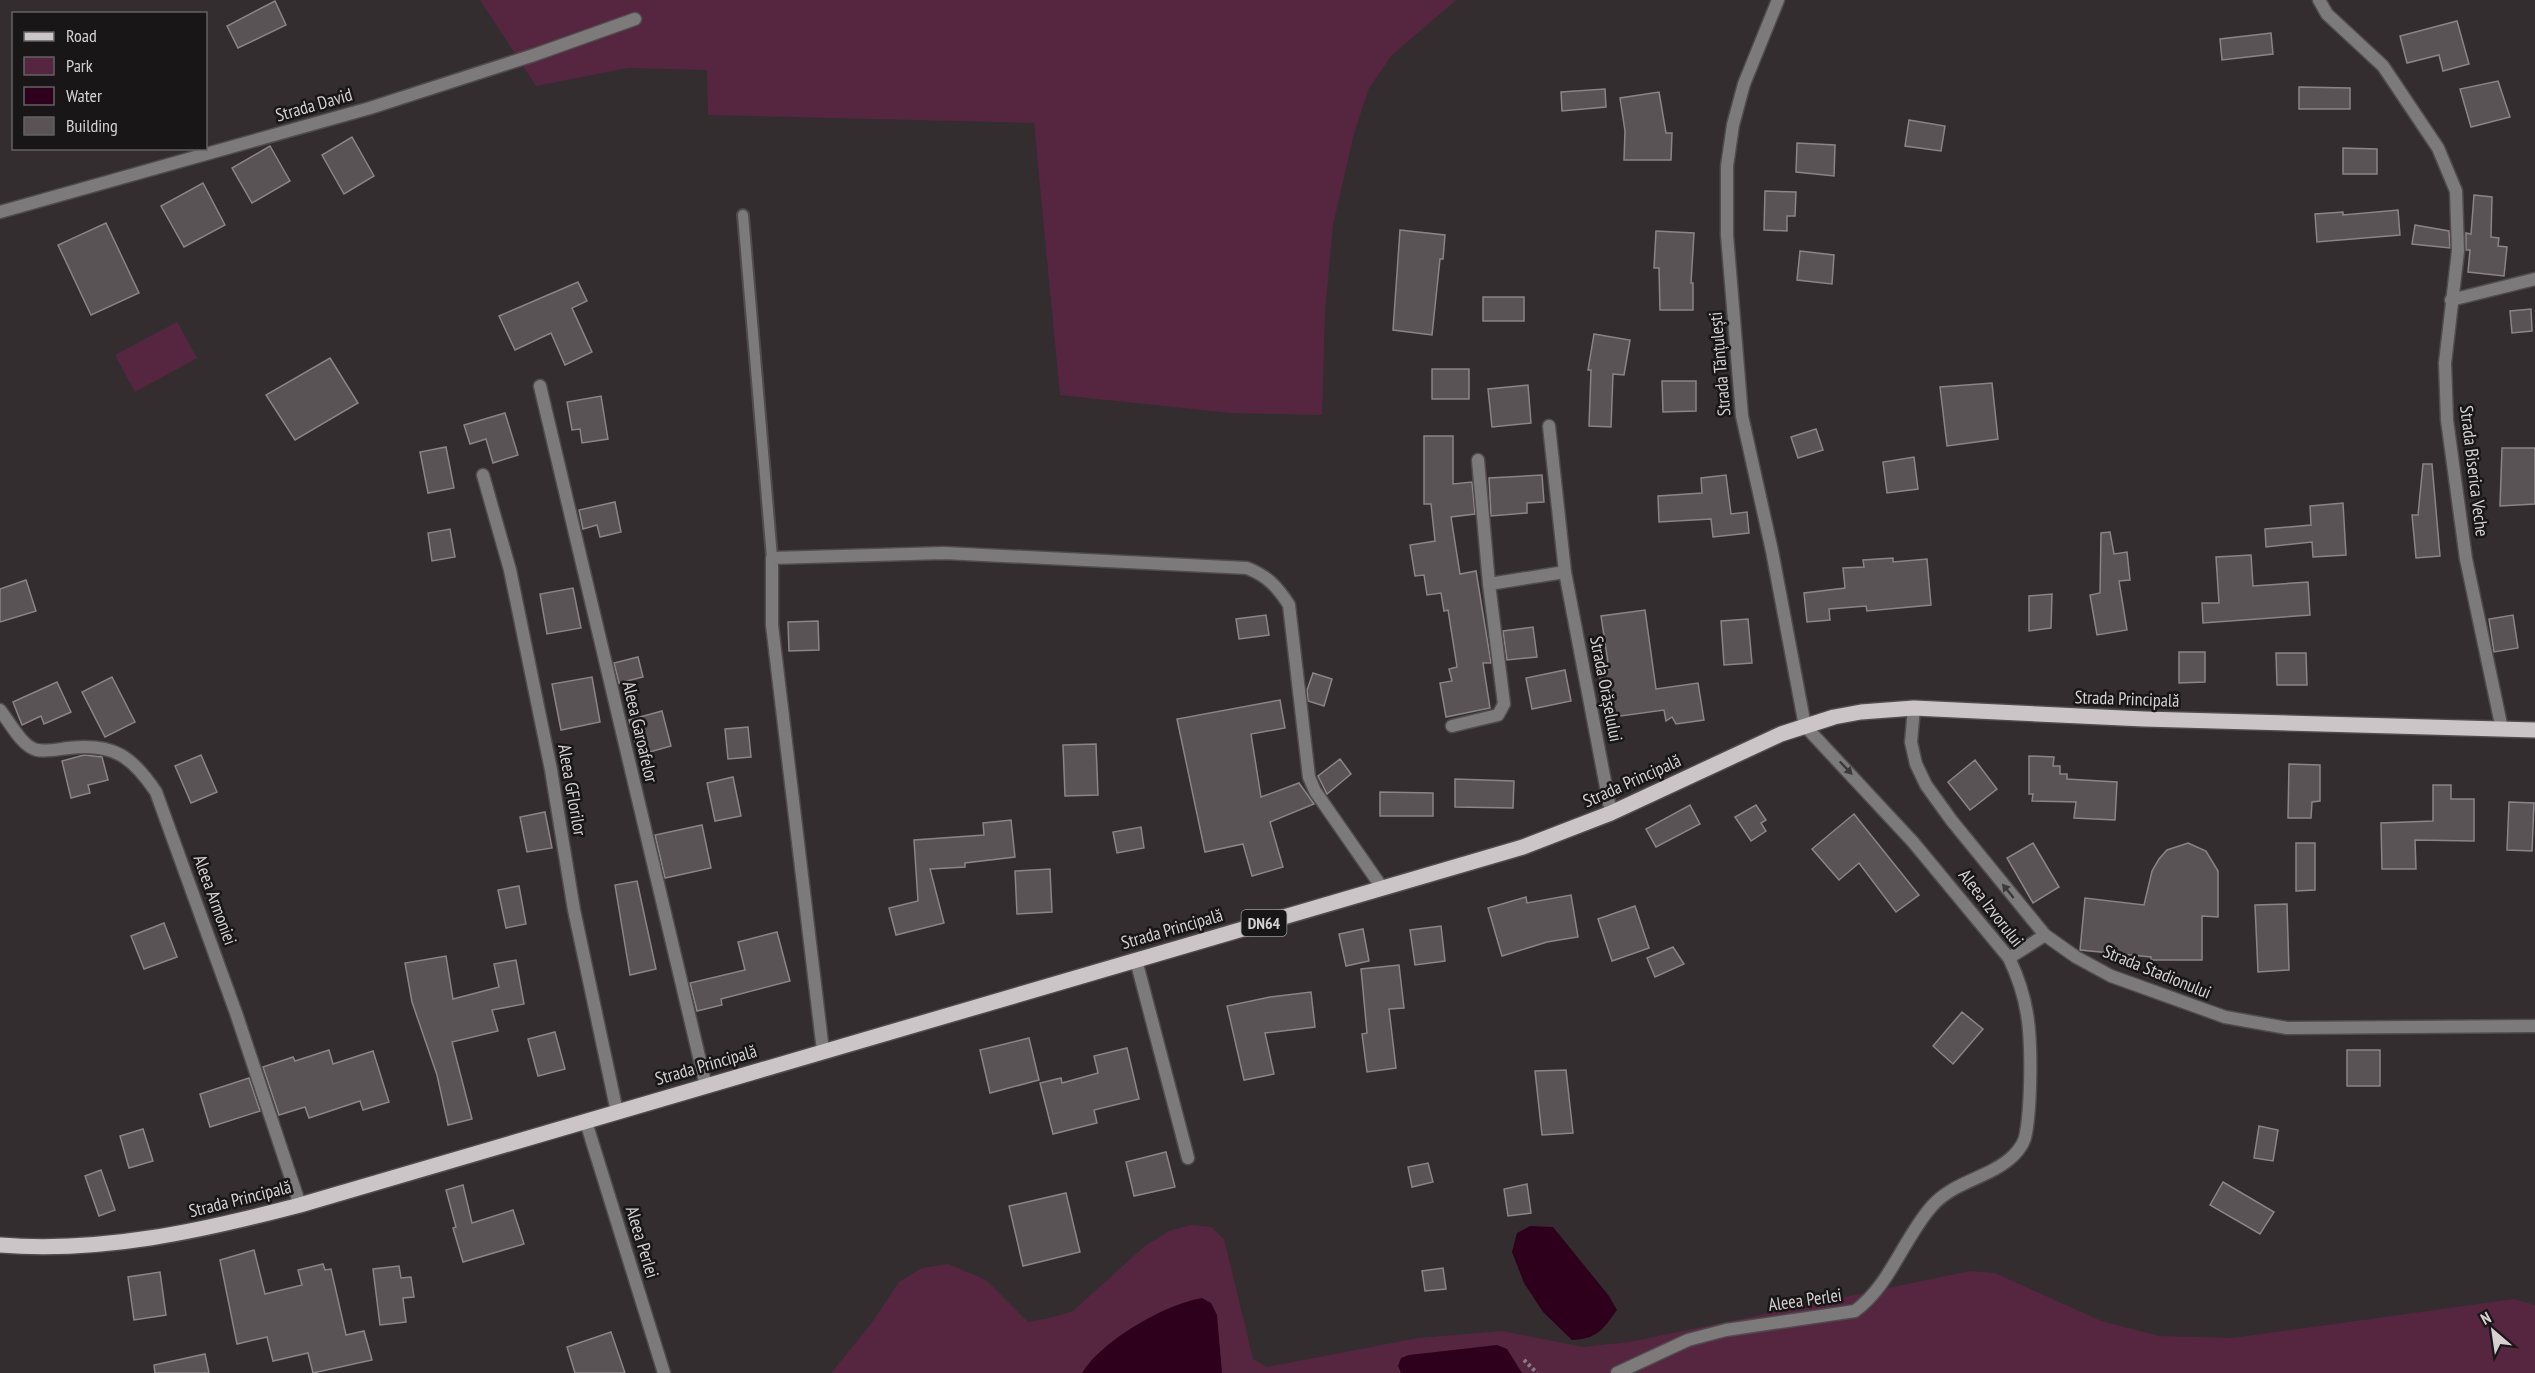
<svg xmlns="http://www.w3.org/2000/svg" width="2535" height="1373" viewBox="0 0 2535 1373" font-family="'PT Sans Narrow',sans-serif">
	<rect width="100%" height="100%" fill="#332d30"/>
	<!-- green -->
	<g fill="#562640">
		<path d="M480 0H1456L1392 55 1369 88 1354 133 1333 225 1325 310 1322 415 1231 413 1060 395 1034 123 708 115 707 70 628 68 536 86Z"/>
		<path d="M177 322 197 358 135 392 115 355Z"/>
		<path d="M1191 1225 1211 1227 1224 1239 1253 1359 1267 1367 1418 1338 1502 1331 1583 1347 1630 1342 1970 1271 1995 1273 2101 1321 2159 1336 2233 1338 2514 1299 2535 1305V1373H831L871 1324 899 1282 922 1268 948 1264 986 1280 1028 1322 1050 1318 1073 1311 1145 1246 1169 1231Z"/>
	</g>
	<!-- water -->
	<g fill="#2e001b">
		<path d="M1530 1226 1553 1227 1609 1296 1617 1310C1603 1330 1596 1339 1572 1340L1543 1312 1524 1283 1512 1252 1517 1233Z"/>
		<path d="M1202 1298 1211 1303 1217 1315 1222 1373H1082C1101 1341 1165 1304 1202 1298Z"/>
		<path d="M1497 1345 1507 1349 1522 1373H1401L1398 1366 1401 1358 1409 1355Z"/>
	</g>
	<!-- building -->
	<g fill="#5a5356" stroke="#8b8487" stroke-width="1.5">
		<path d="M275 1 286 25 238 48 227 26Z"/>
		<path d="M2457 21 2469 64 2443 71 2439 55 2407 63 2400 36Z"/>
		<path d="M2271 33 2273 54 2222 60 2220 39Z"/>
		<path d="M2498 81 2510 117 2471 127 2460 89Z"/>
		<path d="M2299 87 2350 88V109H2299Z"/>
		<path d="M1605 89 1606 107 1562 111 1561 92Z"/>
		<path d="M1659 92 1666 133H1672L1671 160H1624L1625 131 1620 98Z"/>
		<path d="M1909 120 1945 126 1941 151 1905 146Z"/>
		<path d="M352 137 374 176 344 194 322 155Z"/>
		<path d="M1797 143 1835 145 1834 176 1796 172Z"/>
		<path d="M270 146 290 181 252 203 232 168Z"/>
		<path d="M2343 148 2377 149V174H2343Z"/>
		<path d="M203 183 225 225 184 247 161 206Z"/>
		<path d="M1765 191 1796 192 1795 216H1787V231L1764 230Z"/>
		<path d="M2474 195 2492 197 2491 237 2499 238 2498 246 2507 247 2504 276 2468 272 2470 250H2466V233L2471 234Z"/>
		<path d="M2398 210 2400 235 2317 242 2315 214 2343 212V215Z"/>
		<path d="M106 223 139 293 91 315 58 245Z"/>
		<path d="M2415 225 2449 231 2450 248 2412 244Z"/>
		<path d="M1400 230 1445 235 1443 259H1440L1432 335 1393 330Z"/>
		<path d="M1656 231 1694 233 1691 283H1693V310H1660L1659 268H1654Z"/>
		<path d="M1800 251 1834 255 1832 284 1797 280Z"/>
		<path d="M578 282 587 301 572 308 592 352 565 365 551 333 515 350 499 316Z"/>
		<rect x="1483" y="297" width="41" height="24"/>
		<path d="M2531 309 2532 331 2512 333 2510 311Z"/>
		<path d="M1594 334 1630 340 1624 375 1613 374 1611 427 1589 426 1591 370H1588Z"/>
		<path d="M330 358 358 403 295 440 266 395Z"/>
		<rect x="1432" y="369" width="37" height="30"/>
		<path d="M1662 381H1696V411L1663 412Z"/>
		<path d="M1992 383 1998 439 1947 446 1940 387Z"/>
		<path d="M1528 385 1531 423 1492 427 1488 389Z"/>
		<path d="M601 396 608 439 582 443 580 429 572 430 567 402Z"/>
		<path d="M505 413 518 455 493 463 486 439 470 444 464 425Z"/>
		<path d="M1816 429 1823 450 1798 458 1791 437Z"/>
		<path d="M1424 436H1453V484L1472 482 1475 514 1451 517 1460 574 1476 571 1491 663H1483L1490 708 1446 717 1440 683 1452 681 1449 669 1457 667 1448 610 1444 611 1441 593 1427 595 1424 575 1415 576 1410 545 1435 541 1431 504H1424Z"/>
		<path d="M446 447 454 488 428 493 420 452Z"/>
		<path d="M2502 448H2535V504L2500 506Z"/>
		<path d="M1914 457 1918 489 1887 493 1883 462Z"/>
		<path d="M2423 464H2432L2440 556 2416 558 2412 515H2418Z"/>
		<path d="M1542 475 1544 502 1527 503V513L1491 516 1489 478Z"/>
		<path d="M1726 475 1731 514 1747 512 1749 533 1713 537 1711 519 1659 522 1658 496 1702 493 1701 478Z"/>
		<path d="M615 502 621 532 600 537 597 525 583 529 579 510Z"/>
		<path d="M2343 503 2346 555 2313 557 2312 542 2266 547 2265 529 2311 525 2310 506Z"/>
		<path d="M450 529 455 557 432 561 428 533Z"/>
		<path d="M2110 532 2114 554 2127 552 2130 580 2119 581 2127 630 2097 635 2090 595 2100 593 2101 533Z"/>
		<path d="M2251 555 2253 586 2308 582 2310 615 2203 623 2202 603H2219L2216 557Z"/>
		<path d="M1893 558V562L1927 559 1931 605 1867 611 1866 606 1829 609 1830 620 1807 622 1804 593 1845 588 1843 568 1864 567 1863 560Z"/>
		<path d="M26 580 36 611 0 622V589Z"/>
		<path d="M573 588 581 628 547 634 540 594Z"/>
		<path d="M2052 594 2051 628 2029 631V596Z"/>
		<path d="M1645 610 1656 689 1698 683 1704 720 1676 724 1672 717 1666 721 1664 710 1606 718 1599 671 1609 669 1601 616Z"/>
		<path d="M1266 615 1269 635 1239 639 1236 619Z"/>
		<path d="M2513 615 2518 648 2494 652 2489 619Z"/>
		<path d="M1748 619 1752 663 1724 665 1721 621Z"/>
		<path d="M818 621 819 650 789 651 788 622Z"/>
		<path d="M1533 627 1537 657 1507 660 1503 631Z"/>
		<path d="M2179 652H2205V682L2179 683Z"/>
		<path d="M2276 653H2306L2307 685H2277Z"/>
		<path d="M638 657 643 677 619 683 614 663Z"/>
		<path d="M1565 670 1571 701 1532 709 1526 678Z"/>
		<path d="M1313 673 1332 679 1324 706 1308 701 1307 690Z"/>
		<path d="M112 677 135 722 105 737 82 692Z"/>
		<path d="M592 677 600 722 561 730 552 684Z"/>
		<path d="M57 682 71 712 44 724 41 716 22 725 13 702Z"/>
		<path d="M1280 700 1285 728 1251 734 1261 797 1299 783 1314 804 1270 822 1283 867 1252 876 1243 844 1205 852 1177 719Z"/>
		<path d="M662 711 671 746 639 755 629 720Z"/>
		<path d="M748 727 751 757 728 759 725 729Z"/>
		<path d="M1096 744 1098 795 1065 796 1063 745Z"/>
		<path d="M84 755 102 757 108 780 88 785 90 793 71 798 62 761Z"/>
		<path d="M201 755 217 792 191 803 175 766Z"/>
		<path d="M2029 756 2054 757 2053 766H2060V774H2067V779L2117 782 2115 820 2074 818 2076 802 2032 801 2033 794H2029Z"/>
		<path d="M1340 759 1351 774 1327 794 1318 776Z"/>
		<path d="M1975 760 1997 789 1970 810 1948 782Z"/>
		<path d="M2289 764 2320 765V801L2312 802 2311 818H2288Z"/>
		<path d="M733 777 741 816 715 821 707 783Z"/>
		<path d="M1455 779 1514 781 1513 808 1455 807Z"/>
		<path d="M2433 785H2451V799H2474V841L2415 840 2416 869H2382L2381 823 2433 821Z"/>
		<path d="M1380 792 1433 793V816H1380Z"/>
		<path d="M2509 802 2534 803 2532 851 2507 850Z"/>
		<path d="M1690 805 1700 824 1656 847 1646 829Z"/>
		<path d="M1756 805 1766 820 1761 823 1766 831 1751 841 1735 817Z"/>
		<path d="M545 812 552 848 527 852 520 817Z"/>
		<path d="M1854 814 1919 895 1896 912 1859 863 1839 880 1812 849Z"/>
		<path d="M1011 820 1015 857 965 863V867L930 869 944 923 896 935 889 908 918 901 914 840 984 835 983 823Z"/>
		<path d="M702 825 711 868 665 878 655 835Z"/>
		<path d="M1141 827 1144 848 1117 853 1113 832Z"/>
		<path d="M2033 843 2059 887 2033 903 2007 858Z"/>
		<path d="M2188 843 2206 851 2218 871V917L2202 916V960H2151V957L2080 950 2085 898 2144 905 2152 871 2159 859 2167 850Z"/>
		<path d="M2296 843H2315V890L2296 891Z"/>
		<path d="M1050 869 1052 912 1017 914 1015 871Z"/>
		<path d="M637 881 656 969 630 975 615 885Z"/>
		<path d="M519 886 526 924 506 928 498 890Z"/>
		<path d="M1571 895 1578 937 1547 942 1502 956 1488 908 1526 897 1527 903Z"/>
		<path d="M2287 904 2289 970 2258 972 2255 905Z"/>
		<path d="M1635 906 1649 948 1612 961 1598 919Z"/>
		<path d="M164 923 177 957 144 969 131 936Z"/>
		<path d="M1441 926 1445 961 1415 965 1410 930Z"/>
		<path d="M1363 929 1369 961 1346 966 1339 934Z"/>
		<path d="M777 932 790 981 721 999 722 1005 697 1011 690 983 745 970 738 942Z"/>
		<path d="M1673 947 1684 964 1655 977 1647 958Z"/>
		<path d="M446 956 453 999 499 987 494 964 516 960 524 1004 492 1010 498 1031 452 1042 472 1119 448 1125 437 1075 412 1002 405 963Z"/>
		<path d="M1399 965 1404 1008 1389 1009 1396 1068 1367 1072 1362 1034 1367 1033 1361 969Z"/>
		<path d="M1311 992 1315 1027 1265 1033 1274 1074 1244 1080 1227 1006 1270 997Z"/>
		<path d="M1962 1012 1983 1029 1953 1064 1933 1046Z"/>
		<path d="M555 1032 565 1069 538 1076 528 1039Z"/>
		<path d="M1029 1038 1039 1080 990 1093 980 1050Z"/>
		<path d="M1127 1048 1139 1099 1094 1110 1097 1123 1053 1134 1040 1083 1061 1078 1062 1083 1098 1073 1094 1056Z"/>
		<path d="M329 1050 333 1064 373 1051 389 1102 363 1110 360 1101 309 1118 305 1107 279 1115 263 1067 293 1057 295 1061Z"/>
		<rect x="2347" y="1050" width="33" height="36"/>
		<path d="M1566 1070 1573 1133 1542 1135 1535 1071Z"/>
		<path d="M249 1078 260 1111 210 1127 200 1094Z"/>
		<path d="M2259 1126 2278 1130 2273 1161 2254 1158Z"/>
		<path d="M143 1129 153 1161 129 1168 120 1136Z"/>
		<path d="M1166 1152 1175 1187 1134 1196 1126 1162Z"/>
		<path d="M1428 1163 1433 1182 1412 1187 1408 1167Z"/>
		<path d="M101 1170 115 1210 99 1216 85 1176Z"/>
		<path d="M2223 1182 2274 1212 2260 1234 2210 1205Z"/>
		<path d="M1527 1184 1531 1213 1508 1216 1504 1189Z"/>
		<path d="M463 1185 472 1223 513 1210 524 1244 463 1262 453 1228 456 1227 446 1190Z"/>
		<path d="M1066 1193 1080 1252 1023 1266 1009 1206Z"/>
		<path d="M254 1250 265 1294 302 1285 298 1270 323 1264 325 1270 331 1269 346 1335 364 1331 372 1360 313 1373 308 1353 273 1361 267 1337 237 1344 220 1260Z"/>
		<path d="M399 1266 401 1278 411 1277 414 1297 403 1298 406 1322 380 1325 373 1269Z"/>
		<path d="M1443 1268 1446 1289 1425 1291 1422 1271Z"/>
		<path d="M160 1272 166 1315 134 1320 128 1277Z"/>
		<path d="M611 1332 625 1373H575L567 1347Z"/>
		<path d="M205 1354 209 1373H155L154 1365Z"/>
	</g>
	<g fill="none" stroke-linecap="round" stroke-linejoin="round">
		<!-- service casing -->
		<g stroke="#504b4d" stroke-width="14">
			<path id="service" d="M743 215 772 558"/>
		</g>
		<!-- minor casing -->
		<g stroke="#504b4d" stroke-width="15">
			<g id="minor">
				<path d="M2319 0 2327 14 2383 66 2438 148 2456 191 2458 251 2445 363 2447 420 2466 559 2502 729"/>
				<path d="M0 212 370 108 534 55 635 19"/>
				<path d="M2451 300 2535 279"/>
				<path d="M540 386 706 1086"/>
				<path d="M1549 426 1565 572 1611 813"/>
				<path d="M483 475 510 570 551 770 574 910 617 1112"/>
				<path d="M1489 584 1565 572"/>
				<path d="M1914 708 1911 742 1916 764 1926 785 1952 821 2045 935 2076 957 2111 976 2225 1017 2287 1028 2535 1026"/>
				<path d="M0 710C9 721 22 747 37 750 46 752 60 749 69 748 113 743 132 756 156 792L236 1013 300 1205"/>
				<path d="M1452 726 1498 715 1504 704 1489 584 1478 460"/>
				<path d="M2009 958 2045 935"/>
				<path d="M1136 960 1188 1158"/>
				<path d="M823 1051 772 625V558L944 553 1247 568C1267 576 1277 586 1289 605L1309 777 1315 791 1383 889"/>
				<path d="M586 1122 664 1373"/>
				<path d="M1617 1373 1688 1340 1726 1330 1855 1311C1891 1284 1903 1239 1932 1206 1954 1181 1990 1178 2013 1156 2019 1150 2025 1142 2026 1133 2031 1105 2032 1042 2027 1014 2024 995 2018 977 2009 958L1913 842 1805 726 1772 551 1742 416 1727 235V166L1733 125 1744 84 1778 0"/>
			</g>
		</g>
		<!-- primary casing -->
		<g stroke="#504b4d" stroke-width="18">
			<path id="primary" d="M0 1245C103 1253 201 1231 300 1205L1523 847 1611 813 1781 734 1834 717 1861 712 1914 708 2144 719 2535 730"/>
		</g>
		<!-- path -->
		<path stroke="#858083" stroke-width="4" stroke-dasharray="3 3" stroke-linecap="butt" d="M1524 1360 1537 1373"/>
		<!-- service -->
		<use href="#service" stroke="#7d7a7b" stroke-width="10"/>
		<!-- minor -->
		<use href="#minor" stroke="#7d7a7b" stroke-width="12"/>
		<!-- primary -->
		<use href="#primary" stroke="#cbc5c8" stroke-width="15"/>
	</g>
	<!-- one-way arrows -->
	<defs><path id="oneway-solid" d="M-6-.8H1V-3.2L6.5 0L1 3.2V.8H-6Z" transform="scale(1.5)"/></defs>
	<g fill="#3c393a">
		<use href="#oneway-solid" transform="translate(1846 768) rotate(46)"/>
		<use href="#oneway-solid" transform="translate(2008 891) rotate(-129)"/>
	</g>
	<g text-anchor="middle" stroke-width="5" stroke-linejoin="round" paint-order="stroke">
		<!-- shield labels -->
		<rect fill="#191617" stroke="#9d999b" stroke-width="1.5" x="1241.5" y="910" width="45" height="26" rx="4.5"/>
		<g font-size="16" font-weight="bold" fill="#d5d1d3">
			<text x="1264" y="929">DN64</text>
		</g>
		<!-- street labels -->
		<g font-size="18" fill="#d5d1d3" stroke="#191617">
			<text transform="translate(314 105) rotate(-16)" y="6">Strada David</text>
			<text transform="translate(1720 364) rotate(-95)" y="6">Strada Tănțulești</text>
			<text transform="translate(2474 471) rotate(83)" y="6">Strada Biserica Veche</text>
			<text transform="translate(1606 689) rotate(79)" y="6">Strada Orășelului</text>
			<text transform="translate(2127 699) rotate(2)" y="6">Strada Principală</text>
			<text transform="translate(640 732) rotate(77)" y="6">Aleea Garoafelor</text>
			<text transform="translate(1632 781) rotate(-24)" y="6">Strada Principală</text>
			<text transform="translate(572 790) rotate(80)" y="6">Aleea GFlorilor</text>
			<text transform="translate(215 900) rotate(70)" y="6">Aleea Armoniei</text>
			<text transform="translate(1991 908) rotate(52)" y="6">Aleea Izvorului</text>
			<text transform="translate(1172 929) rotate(-16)" y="6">Strada Principală</text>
			<text transform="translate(2157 972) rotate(22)" y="6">Strada Stadionului</text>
			<text transform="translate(706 1065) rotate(-16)" y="6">Strada Principală</text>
			<text transform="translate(240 1199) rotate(-14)" y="6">Strada Principală</text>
			<text transform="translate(642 1242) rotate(73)" y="6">Aleea Perlei</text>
			<text transform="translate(1805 1300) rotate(-8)" y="6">Aleea Perlei</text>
		</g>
	</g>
	<!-- legend -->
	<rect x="12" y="12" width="195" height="138" fill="#191617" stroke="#646162" stroke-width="1.5"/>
	<rect x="24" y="32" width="30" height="9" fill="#cbc5c8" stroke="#646162" stroke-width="1.5"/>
	<text x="66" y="42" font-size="18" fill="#d5d1d3">Road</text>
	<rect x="24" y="57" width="30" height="18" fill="#562640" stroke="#646162" stroke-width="1.5"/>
	<text x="66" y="72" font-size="18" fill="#d5d1d3">Park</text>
	<rect x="24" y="87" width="30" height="18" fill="#2e001b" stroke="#646162" stroke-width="1.5"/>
	<text x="66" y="102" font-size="18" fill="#d5d1d3">Water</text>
	<rect x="24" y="117" width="30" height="18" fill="#5a5356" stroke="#646162" stroke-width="1.5"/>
	<text x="66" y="132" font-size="18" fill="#d5d1d3">Building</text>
	<!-- north arrow -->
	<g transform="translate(2493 1331) rotate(331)" stroke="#191617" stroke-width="4.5" paint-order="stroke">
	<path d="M0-4.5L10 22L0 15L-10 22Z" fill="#d5d1d3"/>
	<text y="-9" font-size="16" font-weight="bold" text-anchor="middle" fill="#d5d1d3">N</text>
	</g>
</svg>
